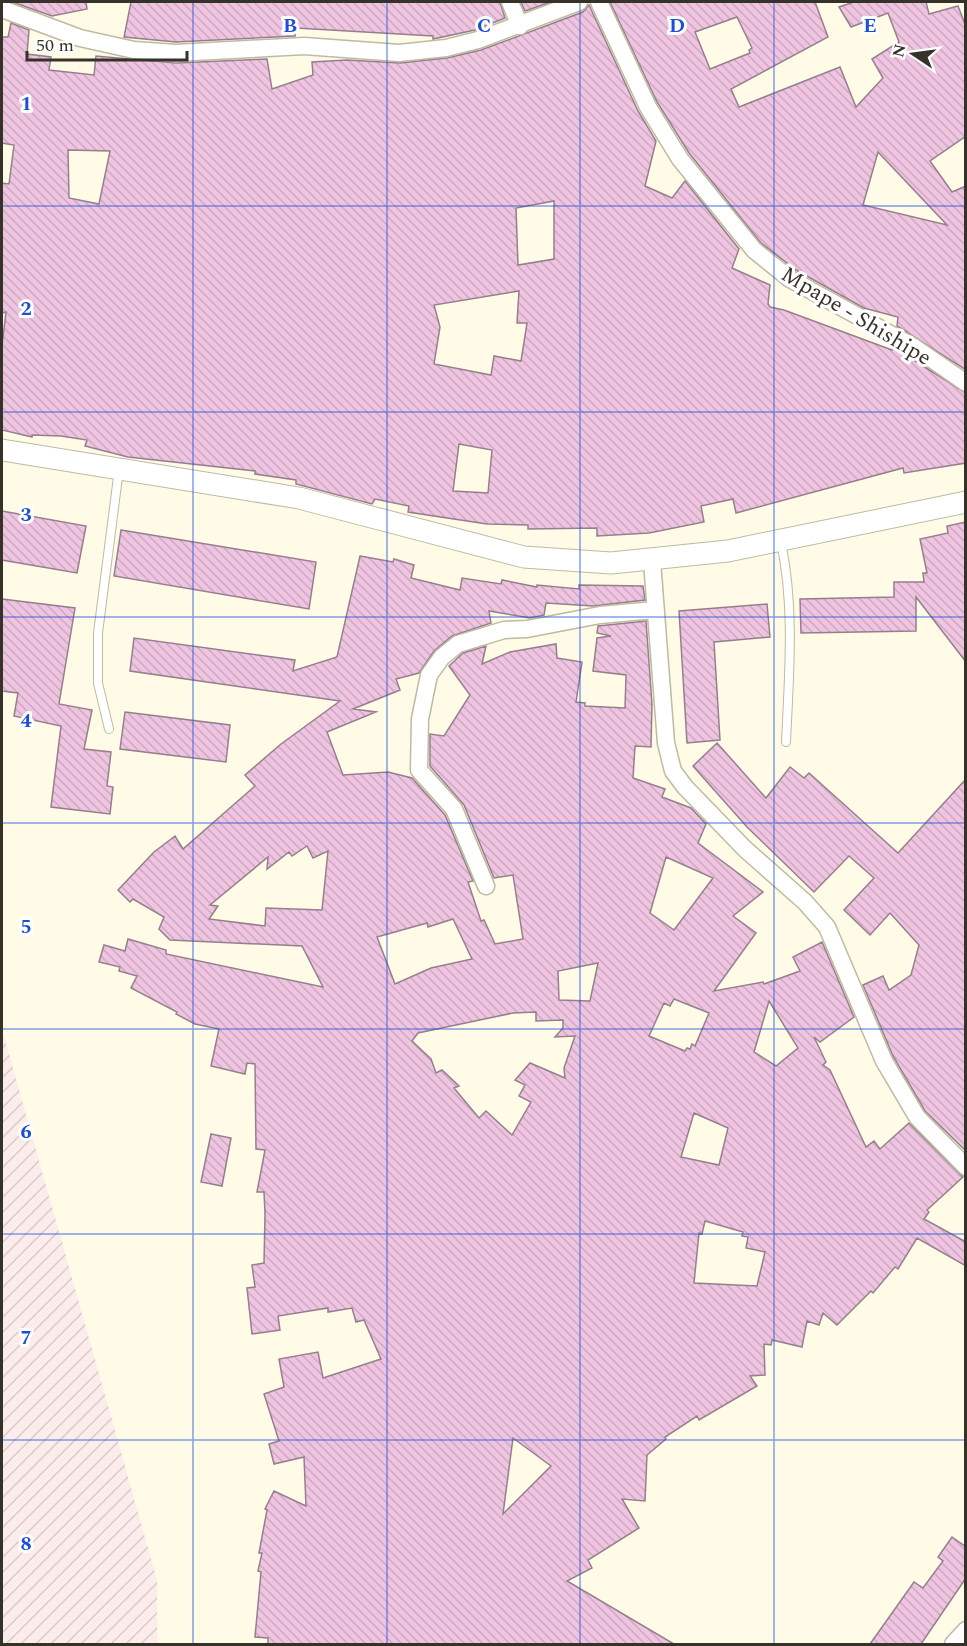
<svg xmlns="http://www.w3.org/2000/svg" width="967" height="1646" viewBox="0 0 967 1646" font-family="Spectral,serif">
	<defs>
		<pattern id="industrial-furrows" width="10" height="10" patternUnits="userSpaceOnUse" patternTransform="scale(1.5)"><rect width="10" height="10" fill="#fdecec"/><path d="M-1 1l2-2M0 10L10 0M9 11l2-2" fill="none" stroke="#d9cbca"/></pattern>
		<pattern id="building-back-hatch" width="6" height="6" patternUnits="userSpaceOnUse" patternTransform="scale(1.5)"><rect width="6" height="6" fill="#efc4e1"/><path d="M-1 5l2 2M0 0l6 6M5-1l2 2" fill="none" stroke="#cea9c1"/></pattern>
	</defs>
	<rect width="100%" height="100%" fill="#fffbe7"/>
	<!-- industrial -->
	<path fill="url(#industrial-furrows)" d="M2 1029 157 1580V1644H2Z"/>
	<!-- building -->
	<g fill="url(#building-back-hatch)" stroke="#957f8d" stroke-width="1.5" fill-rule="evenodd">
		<path d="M12 2H86L87 9 52 16Z"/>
		<path d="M131 2H500L505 18 475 30 433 39V36L296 28 295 36 176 42 124 37Z"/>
		<path d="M521 2H551L525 11Z"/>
		<path d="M610 2H815L828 37 731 89 739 107 840 67 856 107 883 78 872 59 899 42 888 13 851 27 839 7 854 2H926L929 14 958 6 966 27V136L930 161 952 192 966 186V370L897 326 898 317 864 308 796 270 761 243 689 153 657 102ZM737 17 752 48 749 50 750 53 710 69 695 32ZM878 152 947 225 863 205Z"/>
		<path d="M589 5 638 111 656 141 645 186 672 198 685 181 739 249 732 268 770 285 768 304 770 307 784 310 892 350 893 347 966 393V463L904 473 903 468 736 513 733 499 701 506 704 522 649 533 597 536V528L528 529V525L487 524 408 512 409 506 375 499 372 504 296 484V480L255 474V471L128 457 85 446 87 440 61 436 32 435V437L2 430V346L6 312 2 313V183L9 184 14 145 2 143V37H8L11 23 29 30 27 54 51 57 49 70 94 75 96 56 176 63 267 59 272 89 313 75 312 62 347 60 400 63 447 58 481 50 583 12ZM68 150 110 151 99 204 69 198ZM554 201V259L518 265 516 208ZM519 291 517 323H527L521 361 494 356 491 375 434 364 440 327 434 305ZM459 444 492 450 488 493 453 491Z"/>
		<path d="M2 511 86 526 77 573 2 560Z"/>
		<path d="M966 522V662L916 597V631L801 633 800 599 894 597V582H924L923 573H927L920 539 948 533 947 526Z"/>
		<path d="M121 530 316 562 309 609 114 576Z"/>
		<path d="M360 556 393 562 394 559 414 565 411 578 460 590 462 578 501 584 502 580 537 587V585L579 589V585L643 586 645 600 593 606 546 603 544 615 530 618 489 611 491 623 452 636 434 651 419 673 396 679 400 690 353 709 376 712 327 732 343 775 388 772 412 778 445 815 473 881 468 882 481 921 484 920 495 944 523 939 513 875 494 878 464 805 430 766V734L444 736 470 695 449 666 463 653 486 646 482 664 510 652 556 644 557 658 582 662 576 702 585 703V706L625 708 626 675 593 671 597 638 611 636 597 633 598 626 646 621 652 704 651 747 635 746 633 778 665 789 662 797 691 808 706 824 698 843 763 892 733 916 756 933 714 991 763 982 764 984 800 971 793 957 822 942 854 1017 820 1042 814 1037 826 1062 823 1065 830 1070 866 1147 874 1141 880 1149 909 1123 963 1177 927 1210 929 1212 924 1219 966 1242V1266L917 1238 898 1269 895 1267 873 1293 871 1291 837 1325 823 1313 819 1325 807 1321 802 1347 772 1340 771 1345 764 1344 765 1375 750 1376 757 1386 699 1420 697 1416 665 1437 666 1439 647 1455 645 1501 622 1499 639 1528 588 1560 592 1568 567 1581 674 1644H268V1638L255 1637 261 1572 258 1571 262 1553H259L267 1510 265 1509 274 1491 306 1506 304 1457 274 1464 269 1444 279 1441 264 1394 284 1387 279 1359 318 1352 323 1378 381 1359 364 1320 356 1322 352 1308 328 1312V1308L278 1316 280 1330 252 1334 247 1288 255 1287 252 1265 264 1263 265 1214 264 1192H257L265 1150 256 1149 255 1064 247 1063 245 1074 211 1066 219 1029 195 1024 176 1014 177 1012 131 988 137 976 119 971 120 967 99 962 104 945 125 951 128 939 166 950V954L323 987 302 946 170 940 159 929 164 917 133 899 130 902 118 890 154 852 175 836 183 849 255 786 245 775 281 744 340 701 130 671 134 638 295 660 293 671 337 657ZM307 846 313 858 328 851 322 910 266 908 265 926 209 919 218 906 210 905 268 857 267 869 289 852 292 856ZM666 857 713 878 674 930 650 913ZM453 919 472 959 431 968 395 984 377 937 427 923 428 927ZM598 963 590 1001 559 1000 558 971ZM674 999 709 1013 695 1046 692 1044 690 1049 687 1048 685 1051 649 1036 664 1003 670 1006ZM769 1001 798 1048 776 1066 754 1052ZM536 1012V1021L563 1020V1028L555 1037 575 1036 564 1068 565 1078 530 1063 515 1080 525 1085 519 1096 531 1102 512 1135 486 1111 479 1118 454 1088 459 1086 442 1070 436 1073 431 1059 412 1041 418 1033 513 1013ZM694 1113 728 1128 719 1165 681 1157ZM705 1221 743 1232 742 1236 748 1237 746 1248 765 1252 757 1286 694 1283 699 1233 702 1234ZM513 1438 551 1466 503 1514Z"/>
		<path d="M2 599 75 608 59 704 92 710 84 749 111 752 107 786 113 787 110 814 51 807 61 726 14 716 18 693 2 691Z"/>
		<path d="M767 604 770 637 714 642 720 740 687 743 679 611Z"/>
		<path d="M125 712 230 725 226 762 120 749Z"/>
		<path d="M717 743 766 798 790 767 804 778 809 773 898 853 966 779V1151L925 1111 893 1056 863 985 883 976 889 990 911 975 919 945 890 913 870 935 844 910 874 878 849 856 814 892 747 827 693 766Z"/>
		<path d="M211 1134 231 1138 222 1186 201 1182Z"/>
		<path d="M952 1537 966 1547V1578L921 1644H870L914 1582 923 1588 943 1561 938 1557Z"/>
	</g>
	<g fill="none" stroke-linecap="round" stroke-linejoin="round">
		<!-- service casing -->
		<g stroke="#bfbaa2" stroke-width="10">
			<g id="service">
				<path d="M781 542C795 608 789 675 786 742"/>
				<path d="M109 729 98 683V633L119 469"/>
			</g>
		</g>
		<!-- minor casing -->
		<g stroke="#bfbaa2" stroke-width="19">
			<g id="minor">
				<path d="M510 2 520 26"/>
				<path d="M599 2 648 107 680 159 754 250 790 279 914 347 966 383"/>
				<path d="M2 9 80 38 134 50 176 53 304 46 399 53 446 48 478 40 579 2"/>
				<path d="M652 561 666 743 673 771 685 787 745 849 805 902 827 927 884 1061 917 1117 966 1167"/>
				<path d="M486 886 454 809 419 770 420 719 429 675 442 657 458 644 504 630 527 629 600 615 655 610"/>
				<path d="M953 1644 966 1630"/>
			</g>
		</g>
		<!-- tertiary casing -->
		<g stroke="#bfbaa2" stroke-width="23">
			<path id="tertiary" d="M2 450 299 498 524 557 611 563 728 551 966 502"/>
		</g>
		<!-- service -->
		<use href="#service" stroke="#fff" stroke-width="8"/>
		<!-- minor -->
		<use href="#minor" stroke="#fff" stroke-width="16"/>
		<!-- tertiary -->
		<use href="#tertiary" stroke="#fff" stroke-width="21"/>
	</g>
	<!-- grid -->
	<path fill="none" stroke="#1d4ed8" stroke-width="1.5" stroke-opacity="0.55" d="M193 2V1644M387 2V1644M580 2V1644M774 2V1644M2 206H966M2 412H966M2 617H966M2 823H966M2 1029H966M2 1234H966M2 1440H966"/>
	<g text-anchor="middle" stroke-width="6" stroke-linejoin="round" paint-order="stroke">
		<!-- street labels -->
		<g font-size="22" fill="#353329" stroke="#fff">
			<text transform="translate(857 315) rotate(31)" y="8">Mpape - Shishipe</text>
		</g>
	</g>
	<g font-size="20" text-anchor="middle" font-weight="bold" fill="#1d4ed8" stroke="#fff" stroke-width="6" stroke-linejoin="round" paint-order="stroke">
		<text x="290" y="32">B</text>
		<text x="484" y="32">C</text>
		<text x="677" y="32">D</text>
		<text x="870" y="32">E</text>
		<text x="26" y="110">1</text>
		<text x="26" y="315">2</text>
		<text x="26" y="521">3</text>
		<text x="26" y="727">4</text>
		<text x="26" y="933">5</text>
		<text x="26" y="1138">6</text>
		<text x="26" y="1344">7</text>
		<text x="26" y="1550">8</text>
	</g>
	<!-- border -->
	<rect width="967" height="1646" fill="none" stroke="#353329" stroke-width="6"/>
	<!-- north arrow -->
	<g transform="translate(913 54) rotate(283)" stroke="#ffffff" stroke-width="4.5" paint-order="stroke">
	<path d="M0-4.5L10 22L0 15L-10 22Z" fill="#353329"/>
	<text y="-9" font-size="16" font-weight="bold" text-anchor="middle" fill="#353329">N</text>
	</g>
	<!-- scale -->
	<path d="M27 51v9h160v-9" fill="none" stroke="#353329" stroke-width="3"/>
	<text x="36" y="51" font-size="18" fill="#353329" stroke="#ffffff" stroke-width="4.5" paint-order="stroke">50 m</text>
</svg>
